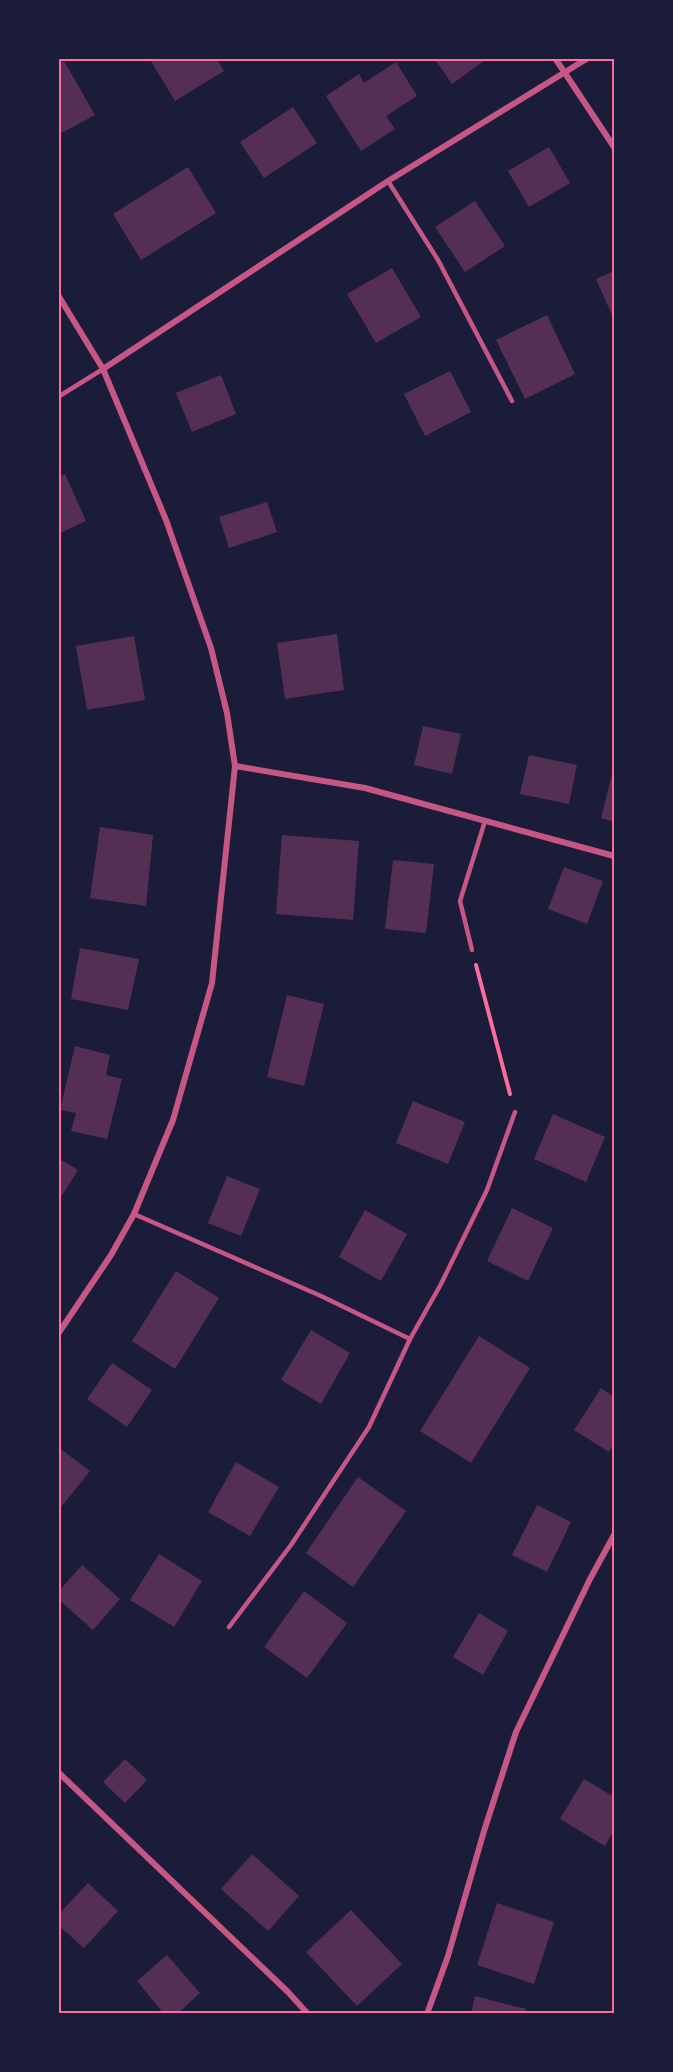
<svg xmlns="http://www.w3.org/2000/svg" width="673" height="2072" viewBox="0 0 673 2072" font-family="'Open Sans',sans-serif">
	<rect width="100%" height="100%" fill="#1b1b3a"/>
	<!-- building -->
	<g fill="#542f53">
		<path d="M149 58H216L224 71 175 101Z"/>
		<path d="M434 58H488L452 84Z"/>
		<path d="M64 61 95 115 58 135V64Z"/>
		<path d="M396 62 417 96 386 116 395 129 361 151 326 96 359 74 364 83Z"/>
		<path d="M293 107 317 143 264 178 240 142Z"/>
		<path d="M549 147 570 183 529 207 508 171Z"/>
		<path d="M188 167 216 213 141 260 113 214Z"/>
		<path d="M475 201 505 246 465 272 435 227Z"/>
		<path d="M392 268 421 317 376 343 347 294Z"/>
		<path d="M614 271V320L596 279Z"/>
		<path d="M547 315 575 374 525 399 496 340Z"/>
		<path d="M450 371 471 412 425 436 404 394Z"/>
		<path d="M221 375 236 414 192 432 176 393Z"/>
		<path d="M65 474 86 521 58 534V477Z"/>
		<path d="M267 502 277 532 229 548 219 517Z"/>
		<path d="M337 634 344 690 285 699 277 643Z"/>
		<path d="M134 636 145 700 87 710 76 646Z"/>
		<path d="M423 726 461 734 452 774 414 765Z"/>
		<path d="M529 755 577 765 569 804 520 794Z"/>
		<path d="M614 766V822L601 818Z"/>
		<path d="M100 827 153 835 146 906 90 898Z"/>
		<path d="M282 835 359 841 353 920 276 914Z"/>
		<path d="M393 860 434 864 426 933 385 929Z"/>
		<path d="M564 867 603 881 587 924 548 909Z"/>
		<path d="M80 948 139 959 128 1010 71 999Z"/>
		<path d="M287 995 324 1004 304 1086 267 1077Z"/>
		<path d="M75 1046 110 1055 106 1075 122 1079 107 1139 71 1131 76 1113 60 1110Z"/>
		<path d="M413 1101 465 1122 448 1164 396 1143Z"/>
		<path d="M553 1114 605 1137 586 1182 534 1159Z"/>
		<path d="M58 1158 78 1170 58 1202Z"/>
		<path d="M227 1176 260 1189 241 1236 208 1223Z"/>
		<path d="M512 1208 553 1228 528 1281 487 1261Z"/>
		<path d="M365 1210 407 1234 381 1281 339 1257Z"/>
		<path d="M176 1271 219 1298 175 1369 132 1341Z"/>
		<path d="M311 1330 350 1353 321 1404 281 1380Z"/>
		<path d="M479 1336 530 1368 471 1463 420 1431Z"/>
		<path d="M112 1363 152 1390 127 1427 87 1399Z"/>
		<path d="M601 1388 614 1397V1443L609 1452 574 1430Z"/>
		<path d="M58 1447 90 1471 58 1511Z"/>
		<path d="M236 1462 279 1487 250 1536 208 1512Z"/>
		<path d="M358 1477 406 1511 353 1587 306 1553Z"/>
		<path d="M537 1505 571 1522 547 1572 512 1555Z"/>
		<path d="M159 1554 202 1581 174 1627 130 1600Z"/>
		<path d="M82 1565 120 1599 93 1630 58 1599V1592Z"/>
		<path d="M304 1591 347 1623 307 1678 264 1647Z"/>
		<path d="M479 1613 508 1631 483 1675 453 1657Z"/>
		<path d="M125 1759 147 1780 125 1803 103 1782Z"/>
		<path d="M584 1779 614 1797V1830L605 1846 560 1819Z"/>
		<path d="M252 1854 299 1896 268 1931 221 1889Z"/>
		<path d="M88 1883 118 1911 84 1948 58 1925V1915Z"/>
		<path d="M497 1903 554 1922 534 1984 477 1965Z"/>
		<path d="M351 1910 402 1964 357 2006 306 1952Z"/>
		<path d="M167 1955 200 1993 177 2014H164L137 1981Z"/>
		<path d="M475 1996 526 2009 525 2014H471Z"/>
	</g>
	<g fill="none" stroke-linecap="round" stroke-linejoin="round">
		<!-- path -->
		<path stroke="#ff6b9d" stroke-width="4" d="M476 965 510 1094"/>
		<!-- service -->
		<g stroke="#c65784" stroke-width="4.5">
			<path d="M388 181 438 260 512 401"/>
			<path d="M58 397 103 369"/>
			<path d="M472 950 460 901 485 821"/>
			<path d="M134 1214 321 1296 410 1339 441 1284 487 1190 515 1112"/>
			<path d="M229 1627 291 1545 369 1427 410 1339"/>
		</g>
		<!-- minor -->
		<g stroke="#c65784" stroke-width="6">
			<path d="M555 58 614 147"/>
			<path d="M58 295 103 369 166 520 211 648 227 713 235 766 212 983 173 1120 134 1214 111 1255 58 1334"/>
			<path d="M103 369 388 181 588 58"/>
			<path d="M235 766 365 788 614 856"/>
			<path d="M58 1772 288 1992 308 2014"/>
			<path d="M427 2014 448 1956 484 1831 516 1732 590 1579 614 1535"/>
		</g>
	</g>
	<!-- border -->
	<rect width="673" height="2072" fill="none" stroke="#1b1b3a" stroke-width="120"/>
	<rect x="60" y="60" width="553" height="1952" fill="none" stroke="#ff6b9d" stroke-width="2"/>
</svg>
